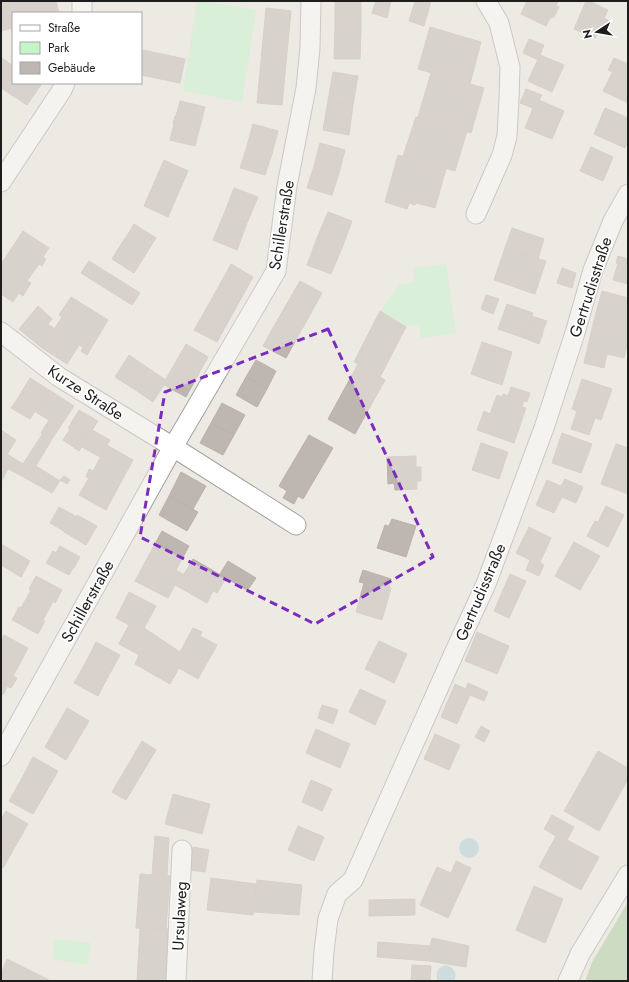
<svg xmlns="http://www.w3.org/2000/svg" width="629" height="982" viewBox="0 0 629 982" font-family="Jost,sans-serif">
	<rect width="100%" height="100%" fill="#edeae4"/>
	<!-- forest -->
	<path fill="#a9ca9c" d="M628 902V981H585L592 962Z"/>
	<!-- park -->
	<g fill="#c4f5c8">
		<path d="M197 1H203L256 10 242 102 183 91Z"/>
		<path d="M446 264 456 333 421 338 419 324 405 326 380 311 399 285 415 282 413 268Z"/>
		<path d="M55 939 91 943 87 965 52 959Z"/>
	</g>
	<!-- water -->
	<g fill="#a8cdd8">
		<circle cx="469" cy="848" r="10"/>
		<path d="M446 965C454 967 458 974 454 981H438C434 973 438 967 446 965Z"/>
	</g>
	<!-- building -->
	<g fill="#beb6b1" stroke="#beb1a7">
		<path d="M1 1H16L19 13H13V28L1 31Z"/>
		<path d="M16 1H56L59 13H19Z"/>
		<path d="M335 1H361V30L335 29Z"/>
		<path d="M376 1H391L387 18 372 13Z"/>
		<path d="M415 1H431L424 26 409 21Z"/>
		<path d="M527 1H558L556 6 559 7 554 17 550 18 546 26 521 14Z"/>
		<path d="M586 1H589L608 10 604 18 608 20 603 32 599 30 595 38 574 29Z"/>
		<path d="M266 8 291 11 282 105 257 103Z"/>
		<path d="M430 27 481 42 470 84 418 69Z"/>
		<path d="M335 29 361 30 360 59H334Z"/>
		<path d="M529 39 544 45 538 60 523 53Z"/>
		<path d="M143 50 185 59 180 83 141 75V58Z"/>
		<path d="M540 55 564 65 552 92 528 81Z"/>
		<path d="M2 58 13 66V83H38L41 85 27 105 1 88V60Z"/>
		<path d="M614 58 628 64V73L615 67 612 72 608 70Z"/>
		<path d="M615 67 628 73V103L603 91Z"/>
		<path d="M333 72 358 76 353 105 328 101Z"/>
		<path d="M431 73 484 88 471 133 418 117Z"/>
		<path d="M526 89 542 95 539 100 564 111 552 139 525 128 533 108 520 103Z"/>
		<path d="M180 101 205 107 195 146 170 140 174 124H173L175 116H176Z"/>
		<path d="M328 101 353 105 349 135 323 130Z"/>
		<path d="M605 108 628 118V141L625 148 594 134Z"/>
		<path d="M416 117 467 131 455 171 403 156Z"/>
		<path d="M253 124 278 131 272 154 247 146Z"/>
		<path d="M320 143 345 150 339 173 314 166Z"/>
		<path d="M247 146 272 154 265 175 240 168Z"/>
		<path d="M591 147 613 157 603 181 580 171Z"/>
		<path d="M398 155 446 169 435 208 416 203 415 205 409 203 407 209 385 202Z"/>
		<path d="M164 160 188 171 168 217 144 206Z"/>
		<path d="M314 166 339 173 332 195 307 188Z"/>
		<path d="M234 188 258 197 247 223 224 214Z"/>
		<path d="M328 212 352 221 342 248 317 238Z"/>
		<path d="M224 214 247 223 237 250 213 240Z"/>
		<path d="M134 224 156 238 134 273 112 259 125 238V239Z"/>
		<path d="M512 228 544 239 538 259 505 248Z"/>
		<path d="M23 231 49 248 43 257 46 259 42 266 39 264 27 281 31 283 23 296 19 293 13 302 1 294V264Z"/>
		<path d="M317 238 342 248 331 274 307 265Z"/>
		<path d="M505 248 546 261 535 294 494 280Z"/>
		<path d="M618 256 628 259V284L613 280 618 263H616Z"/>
		<path d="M89 261 140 293 132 305 81 273Z"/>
		<path d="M231 264 253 277 242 297 220 284Z"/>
		<path d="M562 268 576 273 572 288 557 283Z"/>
		<path d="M300 281 322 293 311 313 289 300Z"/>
		<path d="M220 284 242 297 228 322 206 309Z"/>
		<path d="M602 291 628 298V332L593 324Z"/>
		<path d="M486 295 499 299 493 314 481 309Z"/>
		<path d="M71 297 108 320 87 355 81 351 83 347 79 345 67 364 42 348 62 317 59 315Z"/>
		<path d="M289 300 311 313 297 338 274 326Z"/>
		<path d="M507 304 533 313 524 338 498 329Z"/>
		<path d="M38 306 52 319 48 324 55 329 42 348 19 329Z"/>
		<path d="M206 309 228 322 217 342 194 330Z"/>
		<path d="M380 311 406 327 380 377 354 362Z"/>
		<path d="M532 316 547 321 544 328 529 323Z"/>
		<path d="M529 323 544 328 542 336 526 331Z"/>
		<path d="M593 324 628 332V340L624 358 607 354 604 368 584 363Z"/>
		<path d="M274 326 297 338 286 358 263 346Z"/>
		<path d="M526 331 542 336 539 344 524 338Z"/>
		<path d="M482 342 512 352 502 385 471 374Z"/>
		<path d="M186 344 208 357 197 377 174 365Z"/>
		<path d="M129 355 148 368 134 389 115 377Z"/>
		<path d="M256 360 276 371 267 389 246 377Z"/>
		<path d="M358 364 385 380 355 434 328 419Z"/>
		<path d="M174 365 197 377 186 397 164 385 167 377Z"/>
		<path d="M148 368 166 380 164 385 153 402 134 389Z"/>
		<path d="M246 377 267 389 257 407 236 395Z"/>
		<path d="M30 378 49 390 34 413 16 401Z"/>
		<path d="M582 379 612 389 601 420 595 418 589 435 571 429 577 411 572 409Z"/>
		<path d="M511 387 530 393 527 402 508 396Z"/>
		<path d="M49 390 51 391 37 413 35 411Z"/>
		<path d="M51 391 74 406 60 427 37 413Z"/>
		<path d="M503 394 524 401 522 407 526 408 514 443 477 430 484 411 490 414 497 395 502 397Z"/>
		<path d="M16 401 34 413 30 419 11 408Z"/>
		<path d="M222 403 245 415 234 435 211 423Z"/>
		<path d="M79 410 98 421 86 440 68 428Z"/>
		<path d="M49 420 60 427 52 439 41 433Z"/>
		<path d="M211 423 234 435 223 455 200 443Z"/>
		<path d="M70 429 86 440 79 451 63 440Z"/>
		<path d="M1 430 16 440 1 464Z"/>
		<path d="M92 430 110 440 100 457 82 447Z"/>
		<path d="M43 433 52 439 42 456 32 450Z"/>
		<path d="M562 433 592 444 581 473 552 463Z"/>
		<path d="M309 435 333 448 303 499 298 496 294 504 283 498 287 491 279 486Z"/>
		<path d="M481 443 508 452 499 479 472 470Z"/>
		<path d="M616 444 628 448V494L601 484Z"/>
		<path d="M107 445 133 460 106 510 79 495 89 478 86 477 89 469 93 471Z"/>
		<path d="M32 450 42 456 27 479 1 465 7 454 23 464Z"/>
		<path d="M416 456V467H421V481H417V489L395 490 394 483 388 484 387 457Z"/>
		<path d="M1 465 8 469 1 482Z"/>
		<path d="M36 466 60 481 52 493 27 479Z"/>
		<path d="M181 472 206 486 193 509 169 496Z"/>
		<path d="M64 476 70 480 67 484 60 480Z"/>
		<path d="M565 479 583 487 576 503 562 497 554 513 536 505 547 480 561 486Z"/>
		<path d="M169 496 198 512 187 531 159 515Z"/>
		<path d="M606 506 624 515 608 547 587 536 595 521 598 522Z"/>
		<path d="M59 507 77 517V515L97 526 86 545 64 532V531L50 523Z"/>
		<path d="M392 519 416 526 406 557 377 548 385 525 389 526Z"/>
		<path d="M529 527 551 538 540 562 544 565 539 576 526 570 530 560 516 553Z"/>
		<path d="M162 531 189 546 176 570 149 555Z"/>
		<path d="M574 542 600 556 580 590 555 576Z"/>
		<path d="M1 544 30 561 21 577 1 565Z"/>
		<path d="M60 546 80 557 74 568H73L69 575 46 563 53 551 56 553Z"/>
		<path d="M149 555 181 573 168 598 135 581Z"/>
		<path d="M193 559 226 578 217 593 184 574Z"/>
		<path d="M228 561 256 578 247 591 220 574Z"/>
		<path d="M363 570 391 579 389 587 391 588 382 620 356 612 364 583 359 582Z"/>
		<path d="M181 573 213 591 207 603 175 585Z"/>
		<path d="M510 574 526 581 509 618 494 611Z"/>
		<path d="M36 576 62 590 55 603 53 601 48 611 26 599 31 590 29 589Z"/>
		<path d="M129 592 156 606 142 632 116 618Z"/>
		<path d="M26 599 48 611 43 620 45 621 38 634 12 620 19 607 21 608Z"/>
		<path d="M129 625 142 632 144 628 180 652 193 628 202 632 200 636 217 645 198 679 123 636Z"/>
		<path d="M477 632 509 646 497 674 465 661Z"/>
		<path d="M4 635 28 648 17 669 1 659V641Z"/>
		<path d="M123 636 179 668 170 684 135 664 139 655 119 644Z"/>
		<path d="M379 641 407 654 394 683 365 669Z"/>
		<path d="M96 642 120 655 109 675 86 662Z"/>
		<path d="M1 659 17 669 13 676 17 678 11 688 1 683Z"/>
		<path d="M86 662 109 675 98 696 74 683Z"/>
		<path d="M1 683 7 687 3 695 1 693Z"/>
		<path d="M468 683 488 692 484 701 470 695 457 724 441 717 455 684 466 689Z"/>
		<path d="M360 689 386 701 375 725 349 712Z"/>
		<path d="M322 705 338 710 333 724 318 718Z"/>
		<path d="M67 708 89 721 66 760 45 747Z"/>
		<path d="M481 726 490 731 484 742 475 737Z"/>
		<path d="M316 729 350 744 340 768 306 753Z"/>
		<path d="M435 734 460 745 449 770 424 759Z"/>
		<path d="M142 741 156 750 126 800 112 792Z"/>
		<path d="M598 751 628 768V779L599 831 564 811Z"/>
		<path d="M33 757 58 771 46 792 22 778Z"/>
		<path d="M22 778 46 792 33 814 9 801Z"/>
		<path d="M311 780 332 789 322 811 302 802Z"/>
		<path d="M173 794 210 804 202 834 165 824Z"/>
		<path d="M6 811 28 824 16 845 1 836V819Z"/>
		<path d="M552 815 574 827 567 840 599 857 581 890 539 867 556 836 544 829Z"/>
		<path d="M298 826 324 837 314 861 288 850Z"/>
		<path d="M1 836 16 845 3 868 1 866Z"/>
		<path d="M155 836 169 838 167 876 152 875Z"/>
		<path d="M193 847 209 850 205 872 191 870Z"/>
		<path d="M456 861 471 868 448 918 420 905 437 867 451 873Z"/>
		<path d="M140 874 170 876 166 929 136 928Z"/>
		<path d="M211 878 256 884 253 915 207 910Z"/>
		<path d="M257 880 302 885 299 915 253 912Z"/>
		<path d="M534 886 563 899 545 943 516 930Z"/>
		<path d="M415 899V915L369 916V900Z"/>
		<path d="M140 928 170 929 167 981H137Z"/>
		<path d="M432 938 469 946 466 967 429 961 430 946Z"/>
		<path d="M378 942 430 946 429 961 377 957Z"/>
		<path d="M7 959 51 981H1V974Z"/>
		<path d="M412 965 431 966 430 981H411Z"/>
	</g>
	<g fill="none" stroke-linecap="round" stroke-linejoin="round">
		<!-- minor casing -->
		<g stroke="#a1a1a1" stroke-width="21">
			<g id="minor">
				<path d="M82 13V1"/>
				<path d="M1 182 62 90 65 83"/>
				<path d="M476 214 502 155 507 136 509 99 510 67 499 23 486 1"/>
				<path d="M1 332 59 377 173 447 296 525"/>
				<path d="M1 756 173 447 276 271 287 186 306 88 310 48 311 1"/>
				<path d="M176 981 182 850"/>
				<path d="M322 981 324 951 328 919 337 894 353 880 455 651 486 584 544 428 575 333 593 270 613 221 628 194"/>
				<path d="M568 981 580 954 628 875"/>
			</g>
		</g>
		<!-- minor -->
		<use href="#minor" stroke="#fff" stroke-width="19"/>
	</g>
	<!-- marked area -->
	<path d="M0 0H629V982H0ZM328 329 433 557 315 624 140 537 165 392Z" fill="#edeae4" fill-opacity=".55" fill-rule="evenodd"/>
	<path fill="none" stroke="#7b2cbf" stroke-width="3" stroke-dasharray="8 5" stroke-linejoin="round" d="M328 329 433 557 315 624 140 537 165 392Z"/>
	<g text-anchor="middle" stroke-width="3.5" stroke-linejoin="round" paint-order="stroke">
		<!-- street labels -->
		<g font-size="16" fill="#1d1d1d" stroke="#fff">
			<text transform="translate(281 225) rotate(-81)" y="6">Schillerstraße</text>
			<text transform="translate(590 287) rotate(-72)" y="6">Gertrudisstraße</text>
			<text transform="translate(86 392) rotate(33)" y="6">Kurze Straße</text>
			<text transform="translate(480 592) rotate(-67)" y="6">Gertrudisstraße</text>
			<text transform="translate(87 601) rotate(-61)" y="6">Schillerstraße</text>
			<text transform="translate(179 916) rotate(-87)" y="6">Ursulaweg</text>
		</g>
	</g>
	<!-- border -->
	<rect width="629" height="982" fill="none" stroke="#1d1d1d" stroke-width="4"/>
	<!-- legend -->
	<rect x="12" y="12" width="130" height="72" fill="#ffffff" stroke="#a5a5a5"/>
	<rect x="20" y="25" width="20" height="6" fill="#ffffff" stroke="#a5a5a5"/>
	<text x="48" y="32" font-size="12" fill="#1d1d1d">Straße</text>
	<rect x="20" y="42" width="20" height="12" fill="#c4f5c8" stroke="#a5a5a5"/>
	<text x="48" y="52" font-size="12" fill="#1d1d1d">Park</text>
	<rect x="20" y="62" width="20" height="12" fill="#beb6b1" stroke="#a5a5a5"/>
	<text x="48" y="72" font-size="12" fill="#1d1d1d">Gebäude</text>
	<!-- north arrow -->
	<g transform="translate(597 32) rotate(258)" stroke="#ffffff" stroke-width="3" paint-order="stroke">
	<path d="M0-3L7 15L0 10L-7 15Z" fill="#1d1d1d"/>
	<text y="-6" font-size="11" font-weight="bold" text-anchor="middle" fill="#1d1d1d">N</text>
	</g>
</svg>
